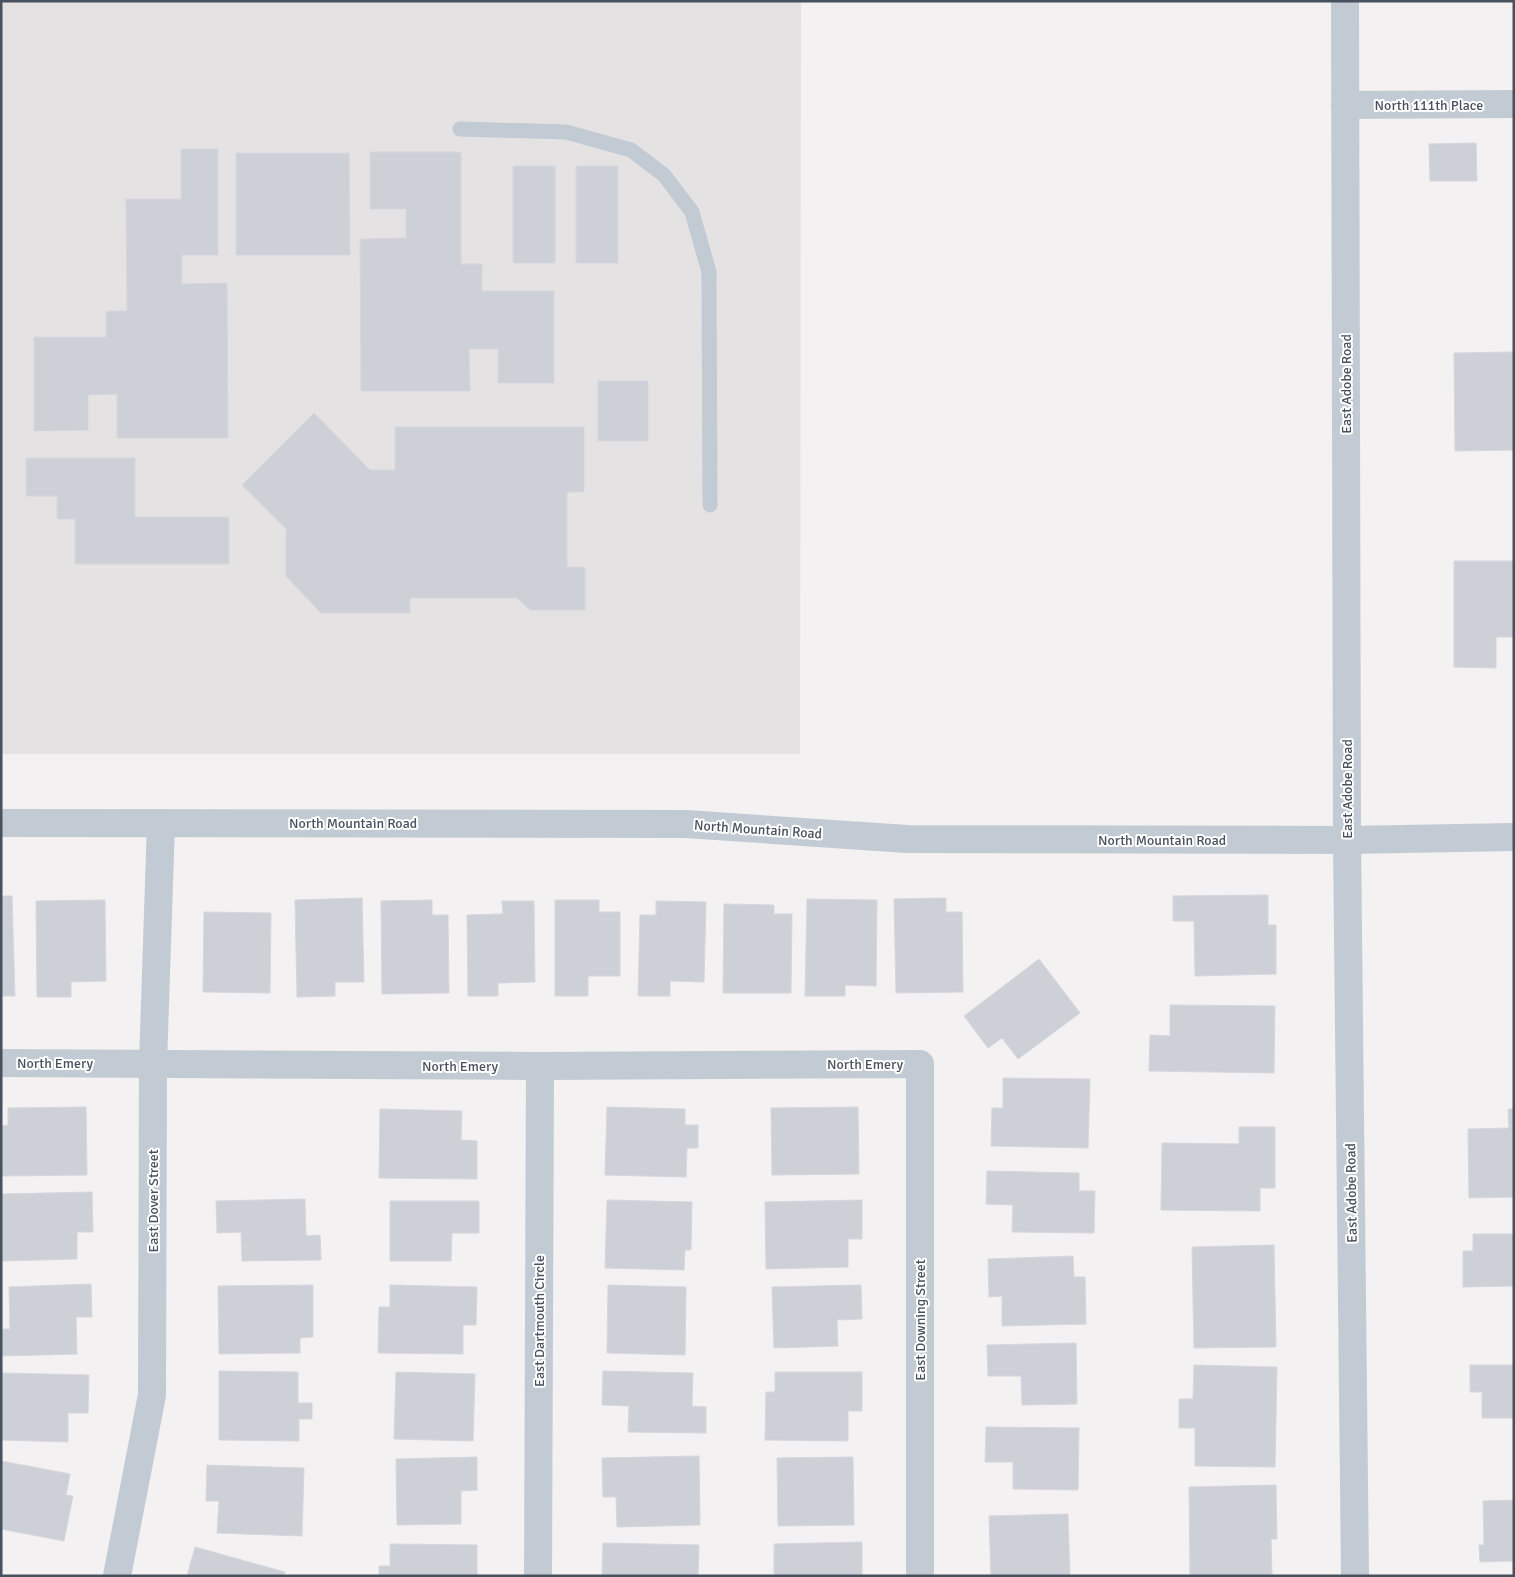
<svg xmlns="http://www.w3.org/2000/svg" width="1515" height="1577" viewBox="0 0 1515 1577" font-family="Signika,sans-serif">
	<rect width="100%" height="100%" fill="#f3f1f1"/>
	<!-- education -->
	<path fill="#e5e2e3" d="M1 1H801L800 754H1Z"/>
	<!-- building -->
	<g fill="#cdd0d6" stroke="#d5d7dd">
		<path d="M1476 143 1477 181H1430L1429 144Z"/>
		<path d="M181 149H218V255H182V284L227 283 228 438H117V394L88 395V430L34 431V337H106V311H127L126 199H181Z"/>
		<path d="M370 152H461V264H482V291H554V383H498V349H469L470 391H361L360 239 406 238V209H370Z"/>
		<path d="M236 153H349L350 255H236Z"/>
		<rect x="513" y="166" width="42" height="97"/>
		<rect x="576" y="166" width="42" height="97"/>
		<path d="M1514 352V450L1455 451 1454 353Z"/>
		<rect x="598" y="381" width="50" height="60"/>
		<path d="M314 413 370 470H395V427H584V492H567V567H585V610H530L517 598H410V613H321L286 576V529L242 485Z"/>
		<path d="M26 458H135V517H229V564H75V519H57V496H26Z"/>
		<path d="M1454 561H1514V637H1496V668L1454 667Z"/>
		<path d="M1268 895V925H1276V974L1195 976 1194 921H1173V896Z"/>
		<path d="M1 896H12L15 996H1Z"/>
		<path d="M362 898 364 982H335V996L297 997 295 900Z"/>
		<path d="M946 898V912H962L963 992 896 993 894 899Z"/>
		<path d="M807 899 877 900 876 986 845 985V996H805Z"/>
		<path d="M105 900 106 981 71 982V997H37L36 901Z"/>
		<path d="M432 900V915H448L449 993 382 994 381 901Z"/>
		<path d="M555 900H599V912H620V976H588V996H555Z"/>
		<path d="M502 901H534L535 982 498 983V996H468L467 915 503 914Z"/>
		<path d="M656 901 706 902 704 982 670 981V996H638L640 915H656Z"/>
		<path d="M724 904 774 905V914H792L791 993H723Z"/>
		<path d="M204 912 271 913 270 993 203 992Z"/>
		<path d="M1039 959 1080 1013 1018 1059 1002 1038 988 1048 964 1016Z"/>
		<path d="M1170 1005 1275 1006 1274 1073 1149 1071 1150 1035 1170 1036Z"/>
		<path d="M1003 1078 1090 1079 1088 1148 991 1146 992 1108H1003Z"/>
		<path d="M86 1107 87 1175 1 1176V1126L8 1125V1108Z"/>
		<path d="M607 1107 685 1109V1125H698V1148H687L686 1177 605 1175Z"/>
		<path d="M858 1107 859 1174 772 1175 771 1108Z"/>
		<path d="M380 1109 462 1111 461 1140 477 1141V1179L379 1178Z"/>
		<path d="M1508 1109H1514V1197L1469 1198 1468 1129 1509 1128Z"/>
		<path d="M1239 1127H1275V1188H1260V1211L1161 1210 1162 1143 1239 1144Z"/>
		<path d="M987 1171 1079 1173V1191H1095L1094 1233 1012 1232 1013 1205 986 1204Z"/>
		<path d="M92 1192 93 1232H77V1259L1 1261V1194Z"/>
		<path d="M305 1199 306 1236 320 1235 321 1260 242 1261 241 1232 217 1233 216 1201Z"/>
		<path d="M607 1200 692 1202 691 1250H685L684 1270 605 1268Z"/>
		<path d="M862 1200V1239H848V1267L766 1269 765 1202Z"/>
		<path d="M390 1201H479V1233H452L451 1261H390Z"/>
		<path d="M1473 1234H1514V1286L1463 1287V1251H1473Z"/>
		<path d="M1274 1245 1276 1347 1194 1348 1192 1247Z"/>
		<path d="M1073 1256 1074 1277H1085L1086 1324 1002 1326V1296L989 1297 988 1259Z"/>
		<path d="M91 1284 92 1317H76L77 1354 1 1356V1329H10L9 1287Z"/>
		<path d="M313 1285V1337L300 1338V1353L219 1354 218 1286Z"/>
		<path d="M390 1285 477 1287 476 1325H463V1354L378 1353 379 1307H390Z"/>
		<path d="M608 1285 686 1287 685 1355 607 1353Z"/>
		<path d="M861 1285 862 1319 837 1320 838 1346 774 1348 772 1287Z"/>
		<path d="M1076 1343 1077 1404 1022 1405 1021 1376H988L987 1345Z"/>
		<path d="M1194 1365 1277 1367 1275 1467 1195 1466V1428H1179V1399H1193Z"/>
		<path d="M1470 1365H1514V1418H1482V1392H1470Z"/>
		<path d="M219 1371 298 1372V1403H312V1419H299V1441L219 1440Z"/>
		<path d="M603 1371 693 1373 692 1406 706 1407V1433L628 1432 629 1406 602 1405Z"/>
		<path d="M396 1372 475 1374 473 1441 394 1439Z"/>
		<path d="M775 1372H862V1411H848V1441L765 1440 766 1392H775Z"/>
		<path d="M1 1373 89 1375 88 1413H68V1442L1 1440Z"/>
		<path d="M986 1427 1079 1428 1078 1490 1013 1489V1462H985Z"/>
		<path d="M699 1456 700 1525 617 1527 616 1497H603L602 1458Z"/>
		<path d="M477 1457V1490L461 1491V1524L397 1525 396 1459Z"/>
		<path d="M853 1457 854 1525 778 1526 777 1458Z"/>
		<path d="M1 1461 70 1474 66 1495 73 1496 64 1541 1 1529Z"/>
		<path d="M207 1465 304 1468 302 1536 217 1533 219 1501H206Z"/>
		<path d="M1276 1485 1277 1539H1271L1272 1576H1190L1189 1487Z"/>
		<path d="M1514 1500V1561L1480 1562 1479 1545H1484L1483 1501Z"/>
		<path d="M1068 1514 1070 1576H991L989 1516Z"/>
		<path d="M862 1542V1576H774V1544Z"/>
		<path d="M603 1543 699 1545 698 1576H602Z"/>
		<path d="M390 1544 477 1545V1576H379V1566H390Z"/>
		<path d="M195 1547 285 1572 284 1576H187Z"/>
	</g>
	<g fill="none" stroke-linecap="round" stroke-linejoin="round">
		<!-- lane -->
		<path stroke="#c2cad3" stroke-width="15" d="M460 129 566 132 631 150 664 175 692 212 709 272 710 505"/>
		<!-- street -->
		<g stroke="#c2cad3" stroke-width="28">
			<path d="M1345 1 1347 840 1355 1576"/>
			<path d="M1345 105 1514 104"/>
			<path d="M1 823 686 824 907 839 1347 840 1514 837"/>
			<path d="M1 1063 540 1066 920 1064V1576"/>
			<path d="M117 1576 152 1395 153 1064 161 823"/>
			<path d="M538 1576 540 1066"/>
		</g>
	</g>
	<g text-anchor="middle" stroke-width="4" stroke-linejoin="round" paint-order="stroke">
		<!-- street labels -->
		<g font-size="14" fill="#48525f" stroke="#fff">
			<text x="1429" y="110">North 111th Place</text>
			<text transform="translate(1346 384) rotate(-90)" y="5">East Adobe Road</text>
			<text transform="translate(1347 789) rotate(-90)" y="5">East Adobe Road</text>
			<text x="353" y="828">North Mountain Road</text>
			<text transform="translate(758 829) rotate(4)" y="5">North Mountain Road</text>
			<text x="1162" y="845">North Mountain Road</text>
			<text x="55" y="1068">North Emery</text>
			<text x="865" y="1069">North Emery</text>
			<text x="460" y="1071">North Emery</text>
			<text transform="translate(1351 1193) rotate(-91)" y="5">East Adobe Road</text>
			<text transform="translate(153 1201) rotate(-90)" y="5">East Dover Street</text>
			<text transform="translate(920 1320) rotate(-90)" y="5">East Downing Street</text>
			<text transform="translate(539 1321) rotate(-90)" y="5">East Dartmouth Circle</text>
		</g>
	</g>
	<!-- border -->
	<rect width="1515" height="1577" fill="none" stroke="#48525f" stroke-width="5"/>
</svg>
